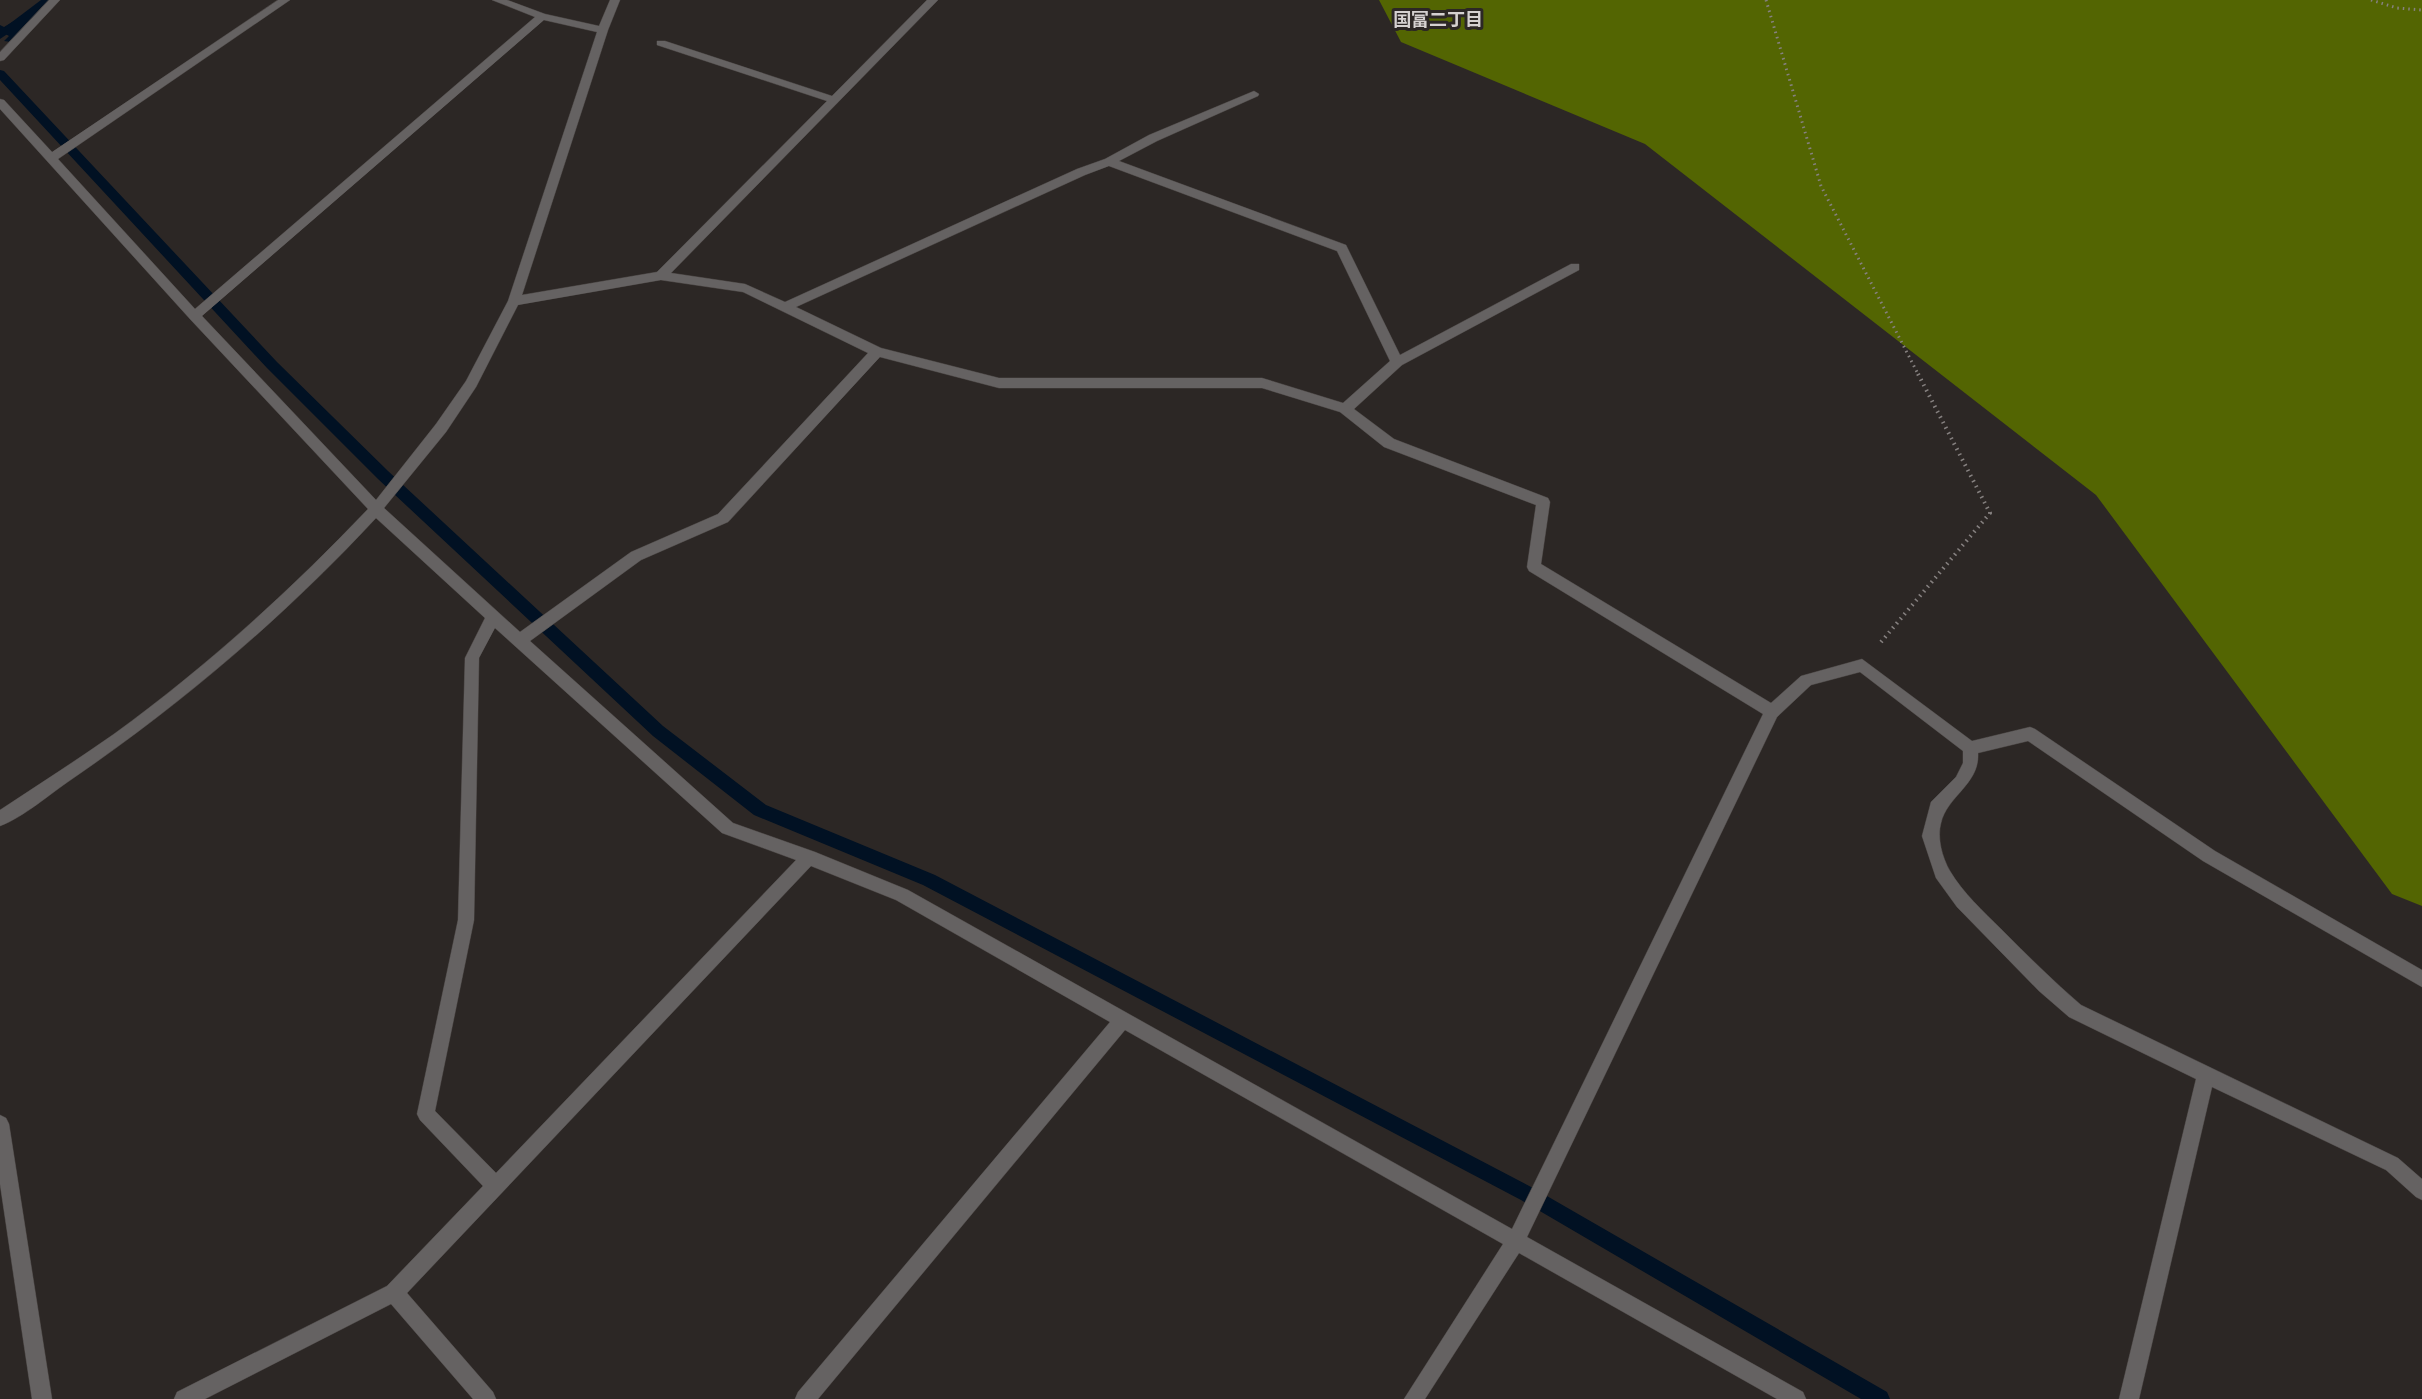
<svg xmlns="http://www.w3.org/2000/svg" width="2422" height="1399" viewBox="0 0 2422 1399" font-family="Montserrat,'Noto Sans JP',sans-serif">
	<rect width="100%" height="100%" fill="#2c2725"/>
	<!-- forest -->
	<path fill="#536502" d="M1379 0H2422V906L2392 894 2096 495 1645 144 1401 42Z"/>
	<!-- water -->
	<path fill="#011123" d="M37 7 44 8 11 42 4 41 9 36 0 31V25L4 27Z"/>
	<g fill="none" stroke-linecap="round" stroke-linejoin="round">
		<!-- stream -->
		<g fill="#011123" fill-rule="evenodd">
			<path d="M41 0H51L45 9 0 39V31Z"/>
			<path d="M0 70 4 71 277 362 388 471 663 726 766 805 935 875 1533 1188 1887 1392 1890 1399H1861L1521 1200 923 885 754 815 653 736 378 479 267 368 0 80Z"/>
		</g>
		<!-- minor casing -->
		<g stroke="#474240" stroke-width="1">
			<g id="minor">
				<path d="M49 0H60L4 60 0 61V52Z"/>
				<path d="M278 0H290L58 159 195 309 535 17 492 0H507L545 14 599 26 610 0H620L608 30 522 295 657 272 827 101 657 45V41H665L832 96 927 0H938L671 273 745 284 785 302 1077 169 1105 159 1149 135 1254 91 1259 94 1258 96 1157 141 1119 161 1346 245 1400 355 1571 264H1579V270L1402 365 1354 409 1394 439 1548 498 1550 502 1541 564 1771 703 1801 676 1862 659 1972 741 2030 727 2035 729 2215 851 2422 970V987L2203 861 2028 741 1978 753C1980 784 1947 796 1941 823 1937 838 1942 857 1950 871 1963 893 1983 911 2001 929 2027 955 2053 981 2081 1005L2398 1158 2422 1179V1200L2416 1197 2386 1170 2212 1087 2139 1399H2119L2196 1079 2069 1017 2039 991 1957 907 1936 878 1922 836 1931 802 1956 777 1963 763V751L1860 672 1811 685 1777 717 1527 1237 1803 1392 1806 1399H1777L1519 1253 1425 1399H1404L1503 1244 1125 1030 818 1399H795L798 1392 1110 1022 896 900 811 866 407 1293 493 1392 496 1399H473L391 1304 205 1399H174L177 1392 387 1286 483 1186 420 1120 417 1114 458 920 465 658 485 618 376 518C285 616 183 703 72 779 51 793 24 817 0 826V810C38 785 77 760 114 734 206 667 290 591 368 509L190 319 0 109V99L4 100 52 152ZM544 20 597 32 508 301 466 381 436 424 376 500 202 316ZM1109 166 1337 251 1390 361 1343 403 1262 378H999L881 348 796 307 1085 175ZM661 280 743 292 868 353 718 514 631 552 520 632 384 508 446 432 476 387 518 305ZM880 357 999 388H1262L1340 412 1384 447 1536 505 1527 567 1529 571 1763 714 1512 1229 908 890 815 852 733 823 530 641 641 560 728 522ZM495 628 722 833 796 860 496 1173 435 1111 474 920 479 658Z"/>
				<path d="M0 1115 6 1118 9 1124 52 1399H32L0 1184Z"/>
			</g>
		</g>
		<!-- path-far1 -->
		<g stroke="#868180" stroke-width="3" stroke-dasharray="1.5 4" stroke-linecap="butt">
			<path d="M1766 0 1821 186 1917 372"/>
			<path d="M2371 0 2397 8 2422 10"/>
		</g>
		<!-- path -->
		<path stroke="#868180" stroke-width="4" stroke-dasharray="1.5 4.5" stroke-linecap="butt" d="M1881 642 1990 513 1916 370"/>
		<!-- minor -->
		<use href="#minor" fill="#656262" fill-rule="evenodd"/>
	</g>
	<g text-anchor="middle" stroke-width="6" stroke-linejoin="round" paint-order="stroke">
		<!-- far-neighbourhood labels -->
		<g font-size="18" font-weight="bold" fill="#d5d1d0" stroke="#2c2725">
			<text x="1438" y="26">国富二丁目</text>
		</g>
	</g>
</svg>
